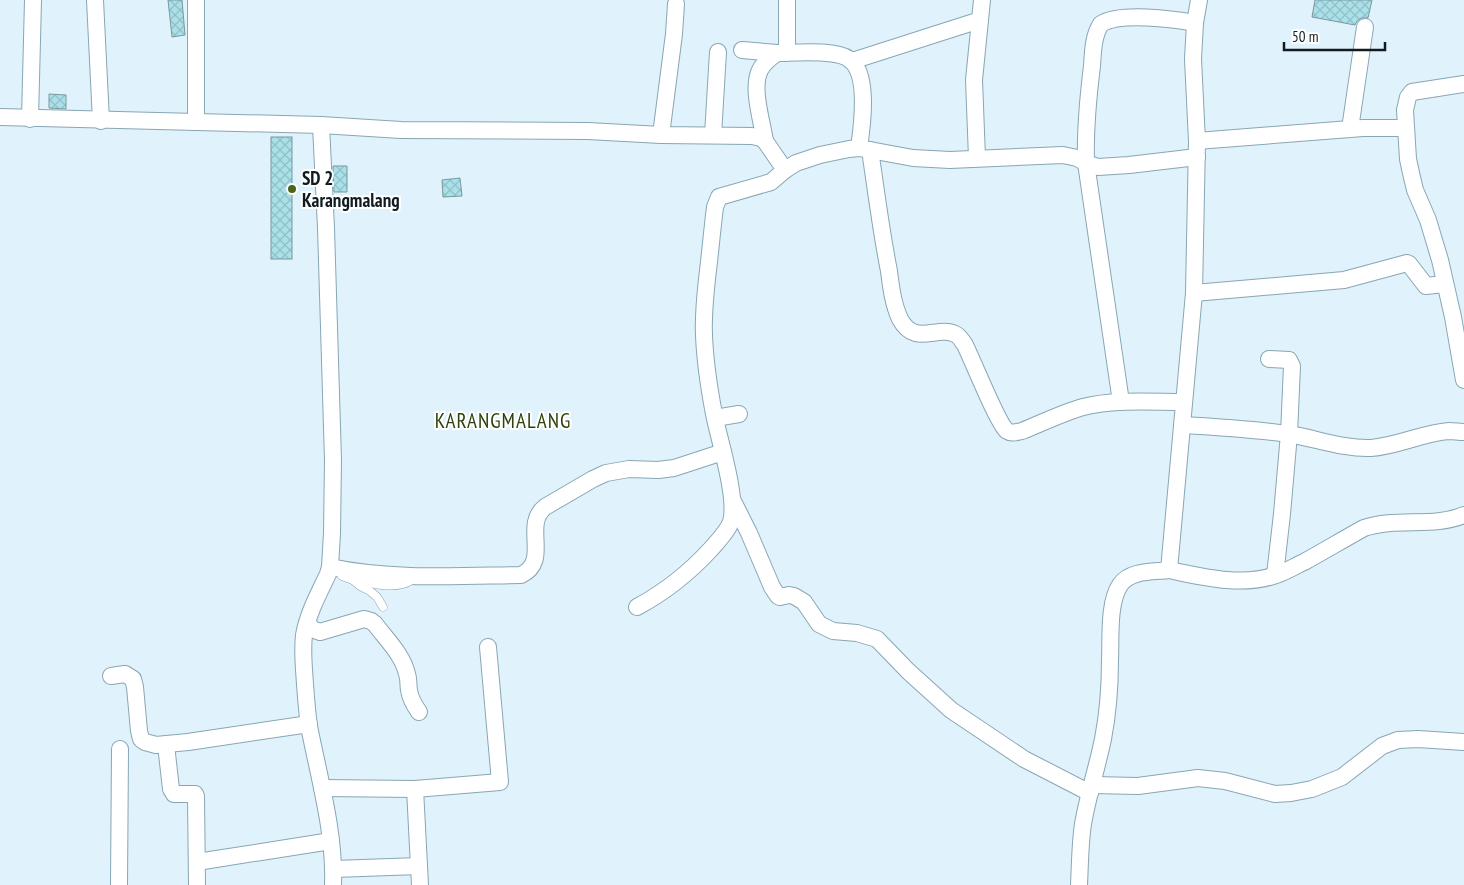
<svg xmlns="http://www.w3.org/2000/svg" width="1464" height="885" viewBox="0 0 1464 885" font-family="'PT Sans Narrow',sans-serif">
	<defs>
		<pattern id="building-cross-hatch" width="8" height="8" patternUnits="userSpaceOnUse" patternTransform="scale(1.25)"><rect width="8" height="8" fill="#aae1e9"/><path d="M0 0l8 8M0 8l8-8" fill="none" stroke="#91c0c8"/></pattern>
	</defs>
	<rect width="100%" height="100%" fill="#e0f2fb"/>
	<!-- building -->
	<g fill="url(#building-cross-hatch)" stroke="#789a9f">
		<path d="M168 0H182L185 35 172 37Z"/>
		<path d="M1315 0H1372L1368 18H1361L1357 21 1355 25 1312 17Z"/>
		<path d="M49 94 66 95V109L49 108Z"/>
		<rect x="271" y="137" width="21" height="122"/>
		<path d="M333 166H347V192H334Z"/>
		<path d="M460 178 462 196 443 197 442 180Z"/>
	</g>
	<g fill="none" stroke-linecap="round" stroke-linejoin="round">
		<!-- service casing -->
		<g stroke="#88a6b4" stroke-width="9">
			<g id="service">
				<path d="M342 576 353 580 360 586 370 591 377 597 383 607"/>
				<path d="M353 580C371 583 395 591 412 580"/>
			</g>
		</g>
		<!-- minor casing -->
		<g stroke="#88a6b4" stroke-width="18">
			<g id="minor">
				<path d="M95 0 101 121"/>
				<path d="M196 0V122"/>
				<path d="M742 50C753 51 765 52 777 53 794 53 835 49 849 59 870 73 862 127 859 148"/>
				<path d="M787 52V0"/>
				<path d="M852 61 980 20"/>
				<path d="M1464 84 1412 92 1408 97 1405 110 1408 159 1411 173 1415 190 1428 220 1440 260 1453 317 1464 380"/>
				<path d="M0 117 321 125 401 130 588 131 661 135 752 136 761 138 765 141 785 170"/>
				<path d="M30 119 33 0"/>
				<path d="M321 125 326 228 333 460 332 533 330 567 328 574C319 593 308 613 304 635 302 651 304 668 305 684 306 698 307 712 309 726 319 778 335 832 333 885"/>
				<path d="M1350 129 1365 27"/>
				<path d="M661 135 674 34 676 4"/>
				<path d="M713 135 718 52"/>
				<path d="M765 141C762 121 751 88 760 70 764 62 771 57 777 53"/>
				<path d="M1197 141 1363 128H1406"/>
				<path d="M870 150C876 190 881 231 889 271 891 287 893 304 900 319 915 347 937 325 955 334 960 336 962 341 965 345 973 361 998 424 1007 431 1012 434 1017 432 1022 431 1042 423 1062 413 1083 407 1115 399 1151 402 1184 402"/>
				<path d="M977 158 974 80 982 0"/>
				<path d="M1194 293 1344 280 1407 263 1409 264 1426 286 1445 284"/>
				<path d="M1269 359 1289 360 1292 366 1289 434 1282 514 1275 575"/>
				<path d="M1121 402 1086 163C1085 130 1088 98 1092 66 1093 52 1093 36 1101 24 1120 12 1173 19 1195 23"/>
				<path d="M715 418 739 414"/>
				<path d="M1182 425C1218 427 1253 429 1288 434 1315 438 1343 449 1371 448 1398 446 1422 433 1449 431 1454 431 1459 432 1464 432"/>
				<path d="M733 501 749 533 772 587 778 596 780 597 789 595 794 596 804 602 819 624 833 631 857 633 877 639 908 671 951 710 1024 759 1090 793"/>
				<path d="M330 567C392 580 457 576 521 575 551 561 522 525 545 507L593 479 606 473 629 469 658 470 674 468 723 452"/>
				<path d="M1169 570C1203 577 1242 587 1276 575 1286 572 1295 566 1304 562 1324 551 1344 539 1364 528 1397 517 1433 528 1464 515"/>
				<path d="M637 607C665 592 689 573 711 549 718 541 727 532 731 522 738 498 719 440 714 414 709 388 705 362 704 335 703 316 705 298 707 279 710 255 712 231 715 207L719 197 771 182 785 170 796 163 820 155 849 149 859 148 913 158 950 160 1063 155 1077 158 1086 163 1098 167 1129 165 1197 157"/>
				<path d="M308 623 312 629 320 632 364 619 371 621 375 624C386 639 403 655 407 674 409 679 408 685 409 690 410 698 414 705 419 712"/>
				<path d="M111 676 125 674 133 679 135 687 139 731 141 739 145 742 156 745 188 742 309 724"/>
				<path d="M166 745 171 789 174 794H195L196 796 197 885"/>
				<path d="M1092 785 1138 786 1198 778 1225 781 1275 794 1291 793 1312 789 1342 777 1382 746 1398 740 1418 739 1464 742"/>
				<path d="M322 788 415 789 500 782 488 647"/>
				<path d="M415 789 420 885"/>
				<path d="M197 862 331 841"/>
				<path d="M334 869 419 866"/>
				<path d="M119 885 120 749"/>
				<path d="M1079 885C1080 865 1080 844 1083 824 1088 795 1097 768 1103 739 1108 713 1110 686 1110 660 1111 639 1108 603 1120 585 1130 570 1153 572 1169 570L1194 293 1197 141 1193 59 1195 23 1199 0"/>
			</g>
		</g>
		<!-- service -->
		<use href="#service" stroke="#fff" stroke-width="8"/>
		<!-- minor -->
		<use href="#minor" stroke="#fff" stroke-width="16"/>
	</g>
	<!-- markers -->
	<circle fill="#4a6619" stroke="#fff" stroke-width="2" cx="292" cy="189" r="5"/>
	<g text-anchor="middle" stroke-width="4" stroke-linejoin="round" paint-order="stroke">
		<!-- poi labels -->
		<g font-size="19" font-weight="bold" fill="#101c21" stroke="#fff" text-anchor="start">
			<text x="302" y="185">SD 2<tspan x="302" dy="22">Karangmalang</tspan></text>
		</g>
		<!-- quarter labels -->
		<g font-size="21" letter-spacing="1" fill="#2f420d" stroke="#fff">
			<text x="503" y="428">KARANGMALANG</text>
		</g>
	</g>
	<!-- scale -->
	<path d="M1284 42v8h101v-8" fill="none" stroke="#101c21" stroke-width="2.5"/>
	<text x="1292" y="42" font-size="15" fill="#101c21" stroke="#ffffff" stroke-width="4" paint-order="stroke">50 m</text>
</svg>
